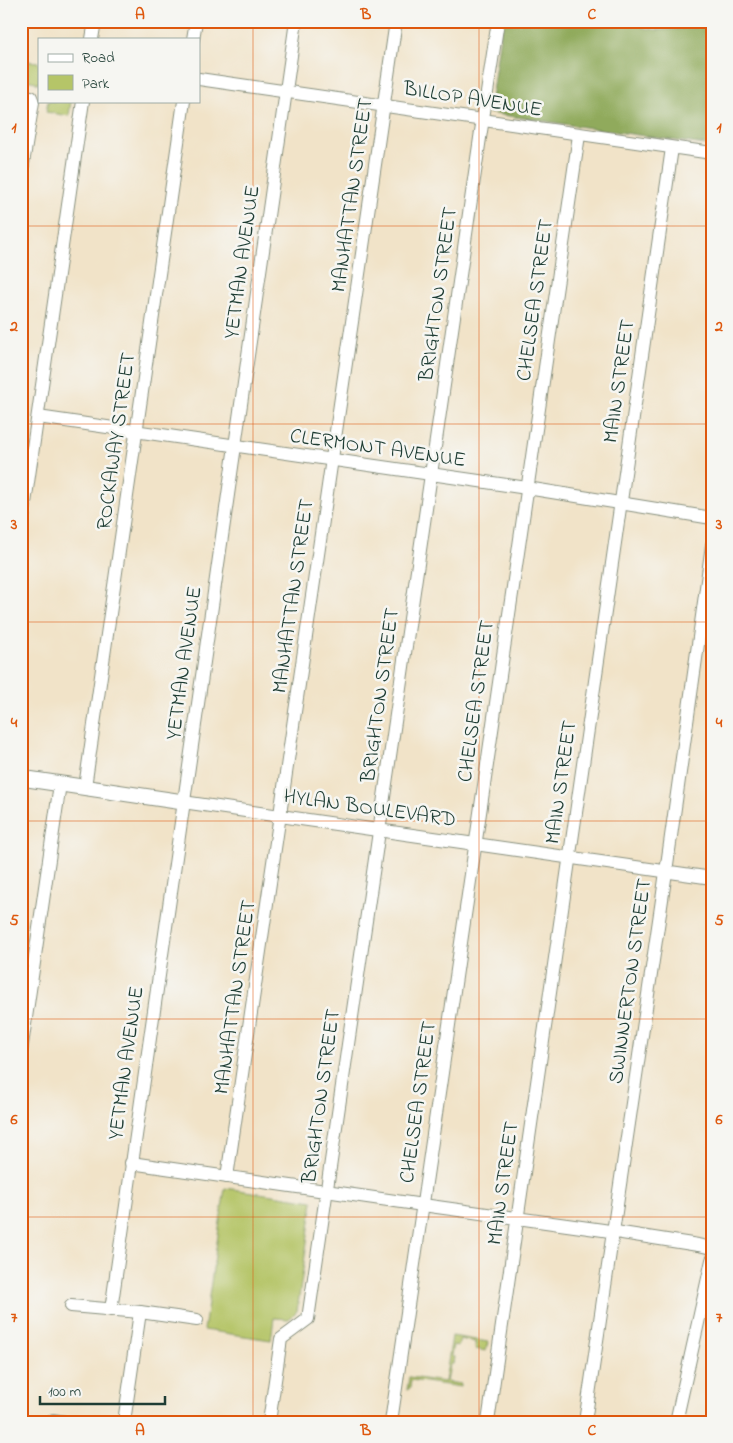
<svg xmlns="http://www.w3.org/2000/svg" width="733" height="1443" viewBox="0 0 733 1443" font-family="'Indie Flower',sans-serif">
	<rect width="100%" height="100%" fill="#f6f6f2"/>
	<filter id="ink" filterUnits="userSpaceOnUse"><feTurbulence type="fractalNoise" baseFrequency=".02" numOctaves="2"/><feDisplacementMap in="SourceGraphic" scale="10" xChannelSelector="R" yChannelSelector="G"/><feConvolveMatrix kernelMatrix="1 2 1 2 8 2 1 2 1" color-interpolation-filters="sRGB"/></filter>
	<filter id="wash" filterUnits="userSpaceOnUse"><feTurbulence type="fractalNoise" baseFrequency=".0096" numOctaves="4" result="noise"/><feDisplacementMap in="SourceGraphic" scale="20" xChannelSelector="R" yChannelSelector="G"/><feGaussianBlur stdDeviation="1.12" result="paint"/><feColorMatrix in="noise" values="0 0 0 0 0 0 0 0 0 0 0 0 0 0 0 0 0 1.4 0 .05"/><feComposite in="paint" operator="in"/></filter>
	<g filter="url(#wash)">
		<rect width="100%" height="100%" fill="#f1e3c8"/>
		<!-- green -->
		<g fill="#b5c568" stroke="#6a814e">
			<path d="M27 47 26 61 38 62 39 64V84L36 83V82L21 79V65L24 49Z"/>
			<path d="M48 101H71L69 116 46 112Z"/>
			<path d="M225 1188 313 1201 297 1311 289 1319 274 1318 271 1340 204 1330Z"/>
			<path d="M452 1336 488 1342 486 1351 476 1349 475 1346V1342L460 1339 458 1346 453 1345 451 1356 454 1357 453 1364H450L447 1382 461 1384V1387L411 1380 410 1388 407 1390 409 1377 445 1382Z"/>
		</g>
		<!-- forest -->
		<path fill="#90aa5c" stroke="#587448" d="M502 21H636L645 28 659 30 694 28 712 21V146L489 113Z"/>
	</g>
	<g filter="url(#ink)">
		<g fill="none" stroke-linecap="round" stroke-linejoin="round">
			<!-- minor casing -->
			<g stroke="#88907e" stroke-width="14">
				<g id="minor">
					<path d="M92 39 95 21"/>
					<path d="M193 39 196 21"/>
					<path d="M199 79 712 153"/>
					<path d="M21 96 31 97 33 102 21 176"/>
					<path d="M38 417 527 488 712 518"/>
					<path d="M21 531 83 101"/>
					<path d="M85 787 184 101"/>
					<path d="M183 802 712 878"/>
					<path d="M21 1052 60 784"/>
					<path d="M131 1163 437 1207 603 1230 698 1245 712 1248"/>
					<path d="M227 1177 396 21"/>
					<path d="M71 1306 140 1312 197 1320"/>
					<path d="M111 1310 296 21"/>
					<path d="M53 1420 65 1422"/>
					<path d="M124 1422 140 1312"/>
					<path d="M269 1422 281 1339 308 1319 480 138 498 21"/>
					<path d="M391 1422 579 135"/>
					<path d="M488 1422 672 148"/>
					<path d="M585 1422 664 886 712 545"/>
					<path d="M676 1422 712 1260"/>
				</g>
			</g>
			<!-- major casing -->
			<g stroke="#88907e" stroke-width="17">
				<path id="major" d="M21 778 183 802"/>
			</g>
			<!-- minor -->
			<use href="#minor" stroke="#fff" stroke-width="12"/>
			<!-- major -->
			<use href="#major" stroke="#fff" stroke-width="15"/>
		</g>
	</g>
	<!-- grid -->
	<path fill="none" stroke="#de580e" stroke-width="1" stroke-opacity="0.55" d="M253 21V1422M479 21V1422M21 226H712M21 424H712M21 622H712M21 821H712M21 1019H712M21 1217H712"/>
	<g text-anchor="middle" stroke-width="5" stroke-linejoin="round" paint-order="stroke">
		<!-- street labels -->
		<g font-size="21" fill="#1f3d34" stroke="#f6f6f2">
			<text transform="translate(473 98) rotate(9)" y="7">BILLOP AVENUE</text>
			<text transform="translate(351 195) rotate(-82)" y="7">MANHATTAN STREET</text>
			<text transform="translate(241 262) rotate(-82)" y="7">YETMAN AVENUE</text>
			<text transform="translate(437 294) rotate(-82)" y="7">BRIGHTON STREET</text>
			<text transform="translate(534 300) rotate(-82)" y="7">CHELSEA STREET</text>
			<text transform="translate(618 381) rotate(-82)" y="7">MAIN STREET</text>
			<text transform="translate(115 441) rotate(-82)" y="7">ROCKAWAY STREET</text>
			<text transform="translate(378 447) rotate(8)" y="7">CLERMONT AVENUE</text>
			<text transform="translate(292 596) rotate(-82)" y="7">MANHATTAN STREET</text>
			<text transform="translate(183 663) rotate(-82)" y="7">YETMAN AVENUE</text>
			<text transform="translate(379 695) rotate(-82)" y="7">BRIGHTON STREET</text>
			<text transform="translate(475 701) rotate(-82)" y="7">CHELSEA STREET</text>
			<text transform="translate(560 782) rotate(-82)" y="7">MAIN STREET</text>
			<text transform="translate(370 807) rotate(8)" y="7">HYLAN BOULEVARD</text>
			<text transform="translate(629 981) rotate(-82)" y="7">SWINNERTON STREET</text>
			<text transform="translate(234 997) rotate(-82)" y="7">MANHATTAN STREET</text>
			<text transform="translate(125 1063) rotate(-82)" y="7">YETMAN AVENUE</text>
			<text transform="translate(320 1096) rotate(-82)" y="7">BRIGHTON STREET</text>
			<text transform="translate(417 1102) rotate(-82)" y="7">CHELSEA STREET</text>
			<text transform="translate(502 1183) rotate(-82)" y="7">MAIN STREET</text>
		</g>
	</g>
	<!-- margin -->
	<rect width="733" height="1443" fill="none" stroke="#f6f6f2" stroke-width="55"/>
	<!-- legend -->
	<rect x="38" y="38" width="162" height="65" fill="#f6f6f2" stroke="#a0aca6"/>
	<rect x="48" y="54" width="25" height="8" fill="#ffffff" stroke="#a0aca6"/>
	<text x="82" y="62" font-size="15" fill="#1f3d34">Road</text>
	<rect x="48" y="75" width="25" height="15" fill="#b5c568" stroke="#a0aca6"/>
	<text x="82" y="88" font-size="15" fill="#1f3d34">Park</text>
	<!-- scale -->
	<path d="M40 1396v8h125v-8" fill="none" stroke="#1f3d34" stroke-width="2.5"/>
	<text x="48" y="1396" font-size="15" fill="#1f3d34" stroke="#f6f6f2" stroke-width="4" paint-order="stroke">100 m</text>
	<rect x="28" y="28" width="678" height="1388" fill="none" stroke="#de580e" stroke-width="2"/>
	<g font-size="16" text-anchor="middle" font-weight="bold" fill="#de580e">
		<text x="140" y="19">A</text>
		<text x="366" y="19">B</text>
		<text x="592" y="19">C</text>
		<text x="14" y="132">1</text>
		<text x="719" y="132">1</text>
		<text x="14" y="331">2</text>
		<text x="719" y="331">2</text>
		<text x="14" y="529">3</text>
		<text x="719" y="529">3</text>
		<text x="14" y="727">4</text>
		<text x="719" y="727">4</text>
		<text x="14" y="925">5</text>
		<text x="719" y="925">5</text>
		<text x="14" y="1124">6</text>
		<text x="719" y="1124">6</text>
		<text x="14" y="1322">7</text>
		<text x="719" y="1322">7</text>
		<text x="140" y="1435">A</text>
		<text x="366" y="1435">B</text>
		<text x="592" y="1435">C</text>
	</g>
</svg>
